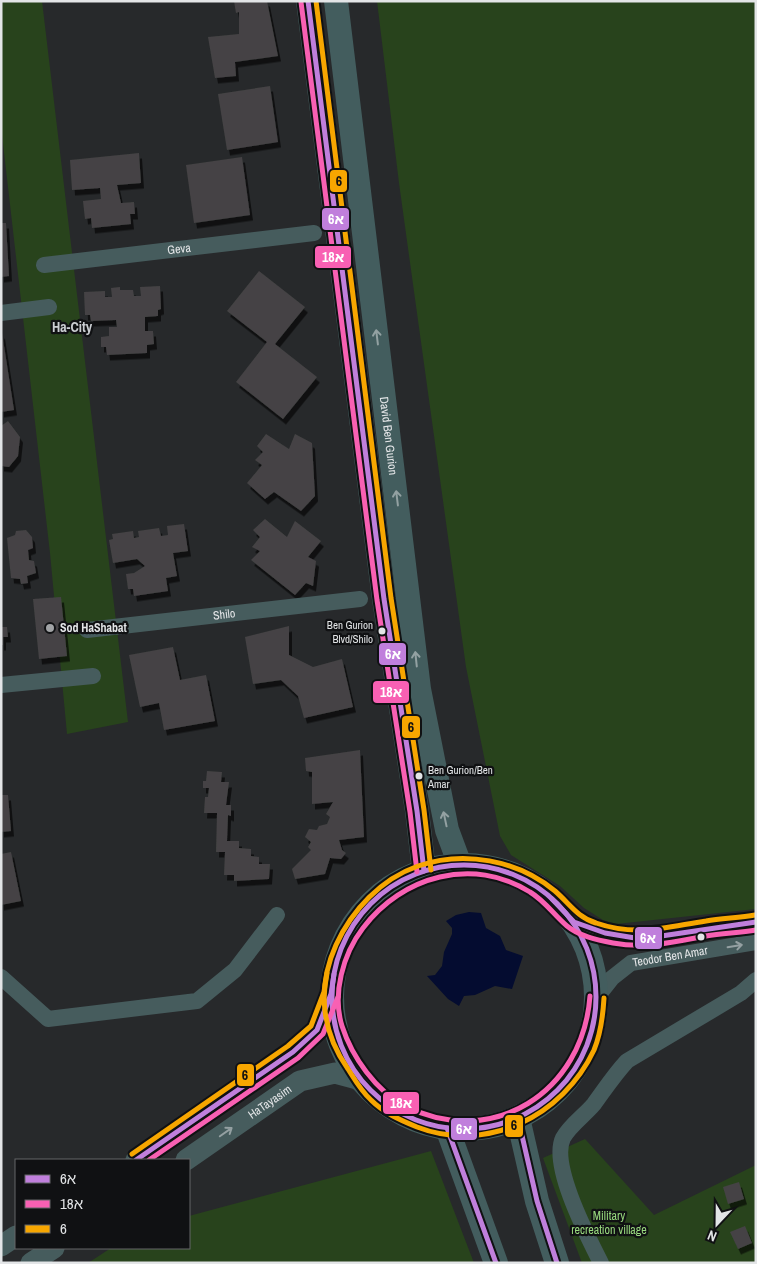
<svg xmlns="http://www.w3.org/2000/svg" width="757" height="1264" viewBox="0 0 757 1264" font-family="'Archivo Narrow','Noto Sans Hebrew',sans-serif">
	<defs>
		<filter id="shadow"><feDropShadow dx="3" dy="5.5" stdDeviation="0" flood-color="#0009"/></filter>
	</defs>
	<rect width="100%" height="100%" fill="#27292b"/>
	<!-- green -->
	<g fill="#28431c">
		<path d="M1 1H42L128 722 67 734 50 553 1 126Z"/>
		<path d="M377 1H756V909L616 924 603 920 584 908 560 886 511 855 500 836 466 667 399 183Z"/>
		<path d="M585 1139 654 1215 756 1165V1263H582L543 1158Z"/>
		<path d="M431 1151 474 1263H88L111 1248H189V1216Z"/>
	</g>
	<!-- water -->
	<path fill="#040c30" d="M469 912 481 913 486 928 500 936 506 950 523 956 512 989 495 986 475 995 464 996 459 1006 448 999 427 976 435 975 442 966 444 952 452 934V928L446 921 456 915Z"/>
	<!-- building -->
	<g fill="#444344" filter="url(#shadow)">
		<path d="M234 1H267L278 56 235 62 236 76 215 78 208 37 239 34V12L236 13Z"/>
		<path d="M270 86 278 142 227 150 218 94Z"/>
		<path d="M139 153 141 183 117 185 121 203 134 202 135 214H130L131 224 92 228 91 218 85 219 83 201 101 199 100 188 72 190 70 160Z"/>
		<path d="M242 157 250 215 194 223 186 165Z"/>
		<path d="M1 223H6L9 276 1 277Z"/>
		<path d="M259 271 305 307 275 344 317 377 283 419 236 382 267 342 227 311Z"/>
		<path d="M160 286 161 309 158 310V316L145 317V331H153L154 344 147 345V353L107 355 106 347H101V337L109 336V327H117L116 320 91 321 90 315H85L84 292 105 291V297H112L111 288 120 287V290H133L134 296H141L140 287Z"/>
		<path d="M2 333 14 410 1 412V334Z"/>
		<path d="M8 421 20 437 18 456 9 467 1 466V426Z"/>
		<path d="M266 434 289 449 295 434 312 443 315 496 301 511 274 492 265 499 247 483 262 465 255 460 263 452 257 446Z"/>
		<path d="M265 519 287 537 295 521 321 541 308 557 316 561 313 586 306 583 295 595 251 560 260 551 252 547 260 537 253 530Z"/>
		<path d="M184 524 188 551 173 553 177 576 166 578 168 591 134 596 133 589H128L126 574 134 573 145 566 137 559 113 563 109 540 113 539 112 534 133 531 134 538 139 537 138 531 159 528 161 536 168 535 167 526Z"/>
		<path d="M26 530 32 537 33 548 28 550 29 560 34 561 36 573 27 576 28 583 21 584 20 579 11 578 7 538 15 535 16 531Z"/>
		<path d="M61 597 67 656 39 659 33 599Z"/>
		<path d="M289 626V655L313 667 342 659 353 707 304 718 298 696 281 680 253 684 245 637Z"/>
		<path d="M1 627H7L8 637H3V645H1Z"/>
		<path d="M173 647 180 680 206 675 215 721 164 730 159 703 140 707 129 655Z"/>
		<path d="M360 750 364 837 339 840 342 850 346 853 341 859 330 858 325 874 295 879 292 869 311 850 308 847 311 842 305 837 309 829 317 830 319 826 327 824 330 817 326 814 333 802 312 804V772L306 771 305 758Z"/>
		<path d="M207 771 222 772 221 782H229L226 805H231V816L228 815 227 841H239V848L251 849V856L259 857V864H270L269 879 234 881V875H224L225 852H216L217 813H204L205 797H208L209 788H203V781H206Z"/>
		<path d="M1 795H8L11 831 1 832Z"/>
		<path d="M11 852 21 901 1 905V854Z"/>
		<path d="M739 1182 744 1199 728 1204 723 1187Z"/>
		<path d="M745 1226 752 1243 738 1249 730 1232Z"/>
	</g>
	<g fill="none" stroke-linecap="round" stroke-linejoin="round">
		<!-- minor -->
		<g stroke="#465c5d" stroke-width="16">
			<path id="s1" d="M44 265 314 233"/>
			<path d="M1 313 49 307"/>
			<path id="s2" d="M87 630 360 599"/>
			<path d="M1 685 93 676"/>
			<path d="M574 922 605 933 641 939 756 922"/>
			<path d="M1 977 48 1019 197 1001 235 970 277 915"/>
			<path id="s3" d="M597 997 612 978 631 963 756 942"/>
			<path d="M601 1263C588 1237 550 1165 563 1138 570 1125 585 1115 594 1104 605 1089 614 1075 627 1061L741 993 756 980"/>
		</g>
		<!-- tertiary -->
		<g stroke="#465c5d" stroke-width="21">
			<path d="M136 1160 293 1052 317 1030 331 994"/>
			<path id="s4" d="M186 1160 300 1081 335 1073 365 1081"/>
			<path d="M1 1246 16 1236"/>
			<path d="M31 1263 54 1248"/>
		</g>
		<!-- secondary -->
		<g stroke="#435d5e" stroke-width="24">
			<path d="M308 1 384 599 417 811 424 871"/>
			<path id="s5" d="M336 1 419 689 447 830 460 865"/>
			<circle cx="464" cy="997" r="132"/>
			<path d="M518 1118 537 1201 557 1263"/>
			<path d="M447 1128 496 1263"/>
		</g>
		<!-- bus-1 casing -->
		<g stroke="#101113" stroke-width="9">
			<g id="bus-1">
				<path d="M308 1 384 599 417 811 424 871"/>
				<circle cx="464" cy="997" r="132"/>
				<path d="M552 899 574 922 605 933 641 939 756 922"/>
				<path d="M518 1118 537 1201 557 1263"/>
				<path d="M447 1128 496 1263"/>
				<path d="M136 1160 293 1052 317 1030 331 994 334 974"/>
			</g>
		</g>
		<!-- bus-2 casing -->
		<g stroke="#101113" stroke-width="9">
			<g id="bus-2">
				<path d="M301 2 377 600 410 812 417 872"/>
				<path d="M590 996C583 1092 493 1150 405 1106 376 1091 352 1057 342 1026 332 994 343 954 363 928 402 876 473 856 530 892 545 901 554 915 567 926 579 936 597 940 613 943 646 949 674 942 706 936 723 933 739 933 756 930"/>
				<path d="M149 1160 298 1058 323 1034 338 997"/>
			</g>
		</g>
		<!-- bus-3 casing -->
		<g stroke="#101113" stroke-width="9">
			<g id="bus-3">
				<path d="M316 1 391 598 424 810 431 870"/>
				<path d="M604 998C603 1015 601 1033 594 1050 563 1116 487 1154 417 1127 400 1120 384 1113 371 1100 361 1091 355 1080 348 1069 321 1031 317 987 336 945 352 910 381 879 418 866 464 850 517 860 555 891 570 904 577 917 596 923 637 937 666 927 706 921 722 918 739 918 755 915"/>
				<path d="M132 1154 288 1046 311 1026 324 992 327 973"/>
			</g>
		</g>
		<!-- bus-1 -->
		<use href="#bus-1" stroke="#c07fdc" stroke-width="5"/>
		<!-- bus-2 -->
		<use href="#bus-2" stroke="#f860b3" stroke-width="5"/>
		<!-- bus-3 -->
		<use href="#bus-3" stroke="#f7a600" stroke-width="5"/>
	</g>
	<!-- one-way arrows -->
	<defs><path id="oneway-shaft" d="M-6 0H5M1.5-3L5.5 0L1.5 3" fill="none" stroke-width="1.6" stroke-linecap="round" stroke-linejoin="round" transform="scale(1.25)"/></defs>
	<g stroke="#93a1a2">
		<use href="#oneway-shaft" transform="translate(377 337) rotate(-97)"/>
		<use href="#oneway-shaft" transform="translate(397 498) rotate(-97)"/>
		<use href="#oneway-shaft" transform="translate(416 659) rotate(-96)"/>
		<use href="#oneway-shaft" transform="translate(445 819) rotate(-102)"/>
	</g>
	<g stroke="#94a0a2">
		<use href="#oneway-shaft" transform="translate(735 946) rotate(-9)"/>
		<use href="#oneway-shaft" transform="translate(226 1132) rotate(-35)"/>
	</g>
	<!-- markers -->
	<circle fill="#a1a3a5" stroke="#101113" stroke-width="2" cx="50" cy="628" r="5"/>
	<g fill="#e3e5e7" stroke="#101113" stroke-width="2">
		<circle cx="382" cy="631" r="4.5"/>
		<circle cx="419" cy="776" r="4.5"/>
		<circle cx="701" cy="937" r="4.5"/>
	</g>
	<g text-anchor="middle" stroke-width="4.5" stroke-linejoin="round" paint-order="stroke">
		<!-- bus labels -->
		<g font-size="11" fill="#e3e5e7" stroke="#101113" text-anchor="end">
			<text x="373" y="629">Ben Gurion<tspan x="373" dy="14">Blvd/Shilo</tspan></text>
			<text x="428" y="774" text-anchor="start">Ben Gurion/Ben<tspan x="428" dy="14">Amar</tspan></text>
		</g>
		<!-- street labels -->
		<g font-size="12" fill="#e3e5e7" stroke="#101113">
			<text dy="4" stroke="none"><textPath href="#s1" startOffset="136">Geva</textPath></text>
			<text dy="4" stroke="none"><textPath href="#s5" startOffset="438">David Ben Gurion</textPath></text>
			<text dy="4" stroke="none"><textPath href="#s2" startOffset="138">Shilo</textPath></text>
			<text dy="4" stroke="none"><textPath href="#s3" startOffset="88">Teodor Ben Amar</textPath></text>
			<text dy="4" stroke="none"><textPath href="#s4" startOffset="102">HaTayasim</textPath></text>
		</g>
		<!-- poi labels -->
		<g font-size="12" font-weight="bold" fill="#e3e5e7" stroke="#101113" text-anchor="start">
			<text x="60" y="632">Sod HaShabat</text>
		</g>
		<!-- park labels -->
		<g font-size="12" fill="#98d87e" stroke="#101113">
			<text x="609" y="1220">Military<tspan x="609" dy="14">recreation village</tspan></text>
		</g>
		<!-- neighbourhood labels -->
		<g font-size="14" font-weight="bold" fill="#cbced2" stroke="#101113">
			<text x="72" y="332">Ha-City</text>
		</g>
	</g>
	<g stroke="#101113" stroke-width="2">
		<rect x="329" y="169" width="19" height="24" rx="5" fill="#f7a600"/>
		<rect x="321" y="207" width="29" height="24" rx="5" fill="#c07fdc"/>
		<rect x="314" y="245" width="38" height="24" rx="5" fill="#f860b3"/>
		<rect x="378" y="642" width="29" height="24" rx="5" fill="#c07fdc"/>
		<rect x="372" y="680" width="38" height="24" rx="5" fill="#f860b3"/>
		<rect x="401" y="715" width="20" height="24" rx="5" fill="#f7a600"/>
		<rect x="634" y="926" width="29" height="24" rx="5" fill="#c07fdc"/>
		<rect x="236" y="1063" width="19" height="24" rx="5" fill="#f7a600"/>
		<rect x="382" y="1091" width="38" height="24" rx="5" fill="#f860b3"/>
		<rect x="504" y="1114" width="20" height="24" rx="5" fill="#f7a600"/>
		<rect x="450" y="1117" width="28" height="24" rx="5" fill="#c07fdc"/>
	</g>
	<g font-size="14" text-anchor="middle" font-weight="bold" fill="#fff">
		<text x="336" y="224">6א</text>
		<text x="333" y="262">18א</text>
		<text x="393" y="659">6א</text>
		<text x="391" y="697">18א</text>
		<text x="648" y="943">6א</text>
		<text x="401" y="1108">18א</text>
		<text x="464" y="1134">6א</text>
	</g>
	<g font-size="14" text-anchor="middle" font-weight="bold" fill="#111">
		<text x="339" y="186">6</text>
		<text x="411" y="732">6</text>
		<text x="245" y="1080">6</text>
		<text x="514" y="1130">6</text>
	</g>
	<!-- border -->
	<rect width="757" height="1264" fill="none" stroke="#e3e5e7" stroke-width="5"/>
	<!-- legend -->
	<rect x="15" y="1159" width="175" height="90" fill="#101113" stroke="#646668"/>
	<rect x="25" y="1175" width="25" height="8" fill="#c07fdc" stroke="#646668"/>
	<text x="60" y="1184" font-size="15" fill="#e3e5e7">6א</text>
	<rect x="25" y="1200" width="25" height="8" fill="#f860b3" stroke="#646668"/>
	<text x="60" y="1209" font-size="15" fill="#e3e5e7">18א</text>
	<rect x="25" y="1225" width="25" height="8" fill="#f7a600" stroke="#646668"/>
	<text x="60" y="1234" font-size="15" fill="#e3e5e7">6</text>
	<!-- north arrow -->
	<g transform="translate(717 1224) rotate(202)" stroke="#101113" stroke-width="4" paint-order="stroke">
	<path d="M0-4L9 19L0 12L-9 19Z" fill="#e3e5e7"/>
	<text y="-8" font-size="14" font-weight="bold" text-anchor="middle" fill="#e3e5e7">N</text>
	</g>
</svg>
